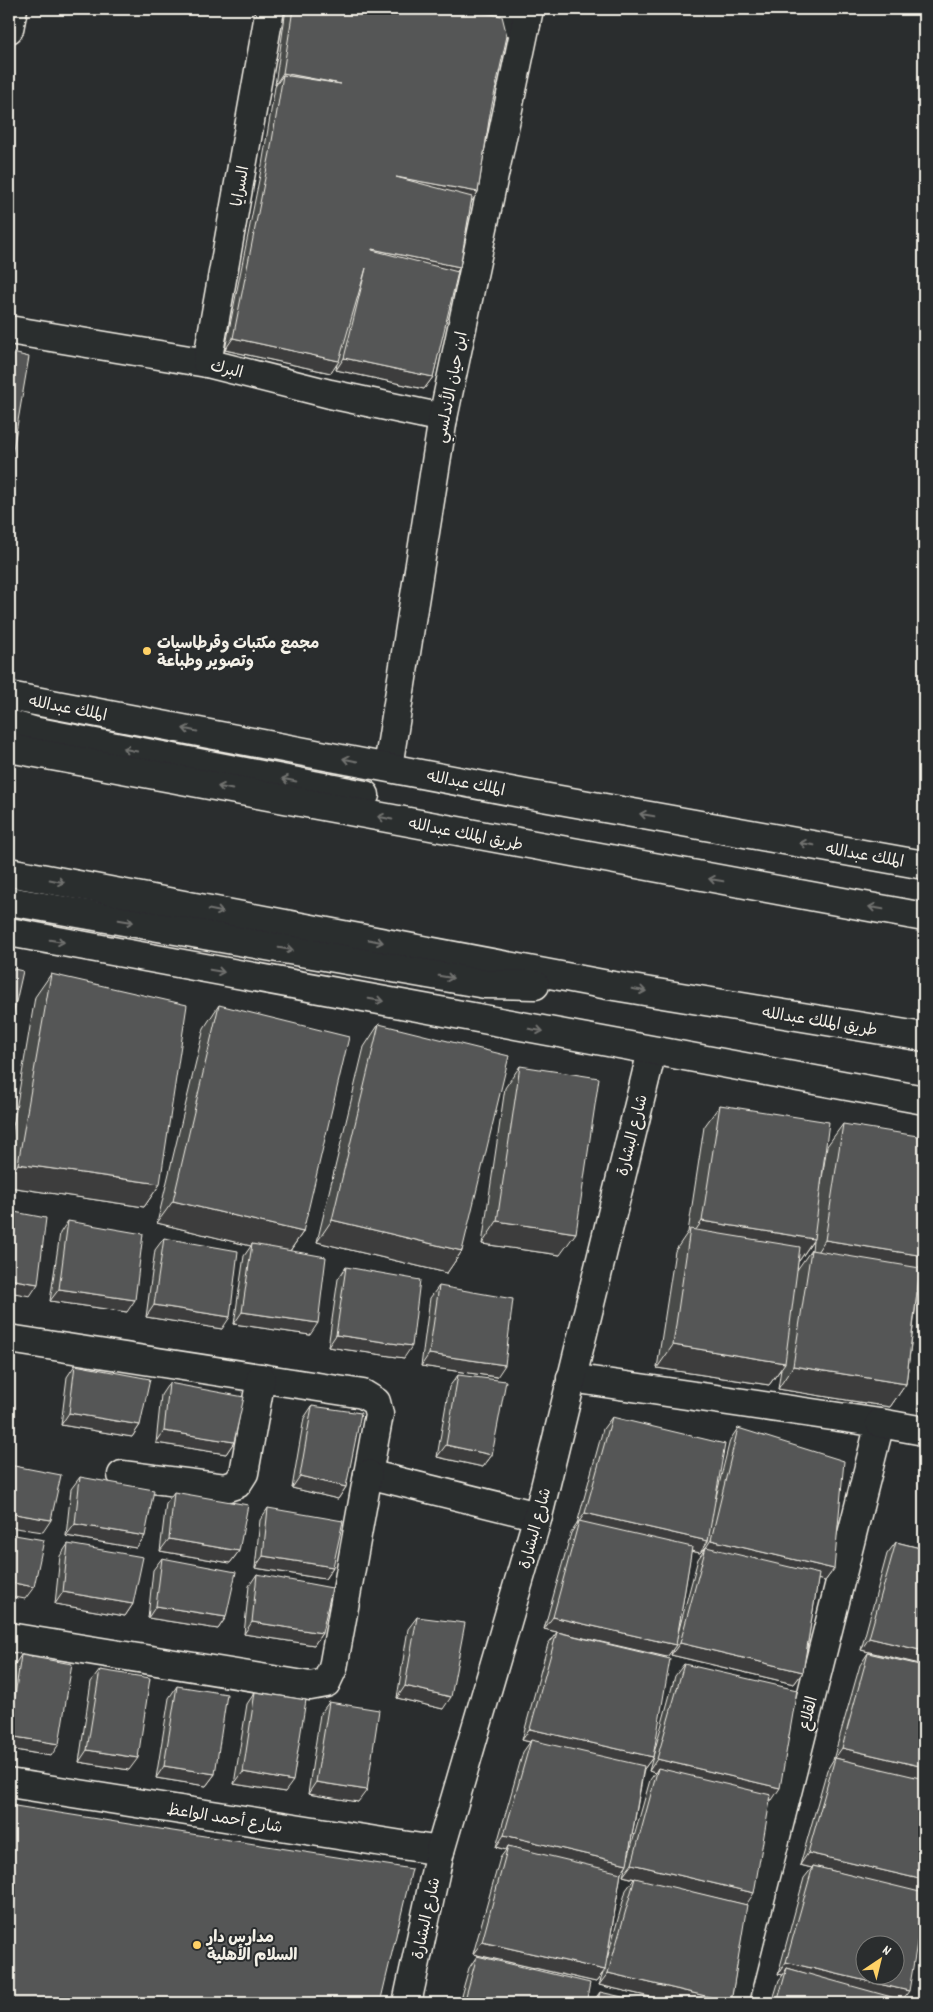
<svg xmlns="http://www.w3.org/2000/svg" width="933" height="2012" viewBox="0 0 933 2012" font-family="Dekko,'Playpen Sans Arabic',sans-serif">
	<rect width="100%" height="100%" fill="#2a2d2e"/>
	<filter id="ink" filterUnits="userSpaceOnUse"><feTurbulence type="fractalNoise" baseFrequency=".02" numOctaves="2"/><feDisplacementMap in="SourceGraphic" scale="10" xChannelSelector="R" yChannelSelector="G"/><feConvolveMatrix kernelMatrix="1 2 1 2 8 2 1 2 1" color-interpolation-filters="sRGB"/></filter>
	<g filter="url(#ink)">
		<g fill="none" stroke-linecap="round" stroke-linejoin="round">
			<!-- minor casing -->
			<g stroke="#f4f1e8" stroke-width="31">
				<g id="minor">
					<path d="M458 9 526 25"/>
					<path d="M9 29 13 9"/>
					<path d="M9 330 207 363 330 394 443 418"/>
					<path d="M207 363 270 9"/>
					<path d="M388 767 443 418 529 9"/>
					<path d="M9 1339 363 1394 376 1402 379 1414 368 1474 538 1516"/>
					<path d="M571 1378 880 1423 734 2003"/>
					<path d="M880 1423 924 1431"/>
					<path d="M122 1475 225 1488 237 1484 244 1473 261 1378"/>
					<path d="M9 1637 310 1686 326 1683 333 1668 368 1474"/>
					<path d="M9 1783 440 1851"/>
					<path d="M407 2003 440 1851 538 1516 652 1051"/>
				</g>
			</g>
			<!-- major casing -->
			<g stroke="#f4f1e8" stroke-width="31">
				<g id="major">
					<path d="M9 696 526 794 924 865"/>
					<path d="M9 932 924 1100"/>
				</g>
			</g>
			<!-- highway casing -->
			<g stroke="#f4f1e8" stroke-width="31">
				<g id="highway">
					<path d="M9 724 33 731 365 795"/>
					<path d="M9 748 924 917"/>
					<path d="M9 872 608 985 924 1037"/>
					<path d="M9 901 485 984 535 985"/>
				</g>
			</g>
			<!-- minor -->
			<use href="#minor" stroke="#2a2d2e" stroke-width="28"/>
			<!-- major -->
			<use href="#major" stroke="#2a2d2e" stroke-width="28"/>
			<!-- highway -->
			<use href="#highway" stroke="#2a2d2e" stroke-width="28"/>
		</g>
		<!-- wall -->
		<g fill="#494b4a" stroke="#f4f1e8" fill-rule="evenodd">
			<path d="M286 9H461L490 114 478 192 471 202 460 267 457 271 433 377 424 389 336 370 337 363 331 373 225 350 262 165 275 87 276 85H275Z"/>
			<path d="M51 974 160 1184 144 1207 9 1187V1151L35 997Z"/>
			<path d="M219 1005 303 1232 290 1251 310 1335 234 1324 244 1256 251 1246 157 1223 204 1028Z"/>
			<path d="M379 1024 462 1251 447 1273 317 1242 364 1047Z"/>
			<path d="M520 1066 560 1255 482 1244 505 1088Z"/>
			<path d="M720 1105 821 1185 827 1146 843 1124 922 1281 919 1280 906 1384 890 1407 778 1389 781 1369 769 1385 657 1368 675 1251 688 1232 704 1127ZM813 1241 812 1250H811L797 1270 798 1261H799Z"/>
			<path d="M68 1221 127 1312 50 1301 60 1233Z"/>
			<path d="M164 1238 222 1329 146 1317 155 1250Z"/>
			<path d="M346 1267 404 1358 328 1347 338 1279Z"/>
			<path d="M439 1286 497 1377 421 1366 430 1298Z"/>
			<path d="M75 1365 140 1425 132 1437 61 1425 67 1377Z"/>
			<path d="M924 1366V1411L918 1410Z"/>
			<path d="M458 1375 492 1455 483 1467 437 1457 449 1387Z"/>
			<path d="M169 1383 234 1442 226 1454 156 1443 161 1395Z"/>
			<path d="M312 1406 346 1487 338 1499 292 1488 304 1418Z"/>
			<path d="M612 1417 715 1501 730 1440 738 1428 834 1569 825 1581 818 1579 803 1672 794 1684 671 1655 673 1648 667 1657 544 1629 571 1533 577 1524 603 1429ZM704 1548 703 1552 698 1559 678 1633 691 1551 700 1553Z"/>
			<path d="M80 1477 145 1536 136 1548 66 1536 71 1489Z"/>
			<path d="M174 1492 239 1551 230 1563 160 1551 166 1503Z"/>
			<path d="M268 1508 333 1567 325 1579 255 1568 260 1520Z"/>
			<path d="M896 1542 924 1549V1665L861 1650 887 1554Z"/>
			<path d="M68 1544 133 1604 125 1616 55 1604 60 1556Z"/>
			<path d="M162 1558 226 1617 218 1629 148 1618 153 1570Z"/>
			<path d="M257 1574 322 1633 314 1645 244 1634 249 1586Z"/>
			<path d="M417 1617 443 1709 397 1698 408 1629Z"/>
			<path d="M557 1632 653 1757 644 1769 628 1858 650 1780 655 1773 649 1771 675 1676 684 1664 772 1800 770 1799 746 1904 731 2002 730 2003H676L599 1985 603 1973 596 1982 473 1954 500 1858 506 1850 496 1847 523 1752 530 1742 522 1740 548 1644ZM626 1865 623 1876 634 1879 626 1890 607 1959 621 1873Z"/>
			<path d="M868 1653 924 1666V1892L902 2000 913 2003H772L779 1980 783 1975 778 1974 804 1878 812 1868 800 1865 827 1770 833 1760 860 1665Z"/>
			<path d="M21 1655 51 1756 9 1749V1695L13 1667Z"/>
			<path d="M100 1670 129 1770 79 1762 91 1682Z"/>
			<path d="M177 1686 215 1774 206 1786 156 1778 169 1698Z"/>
			<path d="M255 1692 285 1792 234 1784 247 1704Z"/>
			<path d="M329 1702 358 1802 308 1794 320 1714Z"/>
			<path d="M477 1956 586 2003H459L469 1968Z"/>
			<path d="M600 1992 597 2003H592Z"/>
		</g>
		<!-- shaded-wall -->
		<g fill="#3c3d3c" stroke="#f4f1e8">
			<path d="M283 73 341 84 283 75 276 85H275Z"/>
			<path d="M396 177 478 192 470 204Z"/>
			<path d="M372 249 460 267 452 279 364 261Z"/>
			<path d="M233 338 339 361 331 373 225 350Z"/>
			<path d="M344 358 433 377 424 389 336 370Z"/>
			<path d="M18 1164 160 1184 144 1207 9 1187V1178Z"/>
			<path d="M173 1201 303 1232 287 1255 252 1244 251 1246 157 1223Z"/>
			<path d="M332 1220 462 1251 447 1273 317 1242Z"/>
			<path d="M497 1221 576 1233 560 1255 482 1244Z"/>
			<path d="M702 1221 814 1239 799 1261 688 1243 689 1240Z"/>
			<path d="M825 1240 924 1256V1277L922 1281 810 1263Z"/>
			<path d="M9 1279 38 1284 30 1296 9 1292Z"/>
			<path d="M59 1289 135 1300 127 1312 50 1301Z"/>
			<path d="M154 1305 230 1317 222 1329 146 1317Z"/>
			<path d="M242 1312 318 1323 310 1335 234 1324Z"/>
			<path d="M336 1335 412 1346 404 1358 328 1347Z"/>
			<path d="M673 1345 785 1363 769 1385 657 1368Z"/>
			<path d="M429 1354 505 1365 497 1377 421 1366Z"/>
			<path d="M793 1366 906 1384 890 1407 778 1389Z"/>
			<path d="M924 1401V1411L918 1410Z"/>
			<path d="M69 1413 140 1425 132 1437 61 1425Z"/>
			<path d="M164 1431 234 1442 226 1454 156 1443Z"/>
			<path d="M446 1445 492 1455 483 1467 437 1457Z"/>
			<path d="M300 1476 346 1487 338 1499 292 1488Z"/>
			<path d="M9 1513 51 1520 43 1532 9 1527Z"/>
			<path d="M585 1513 708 1541 700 1553 578 1525 579 1522Z"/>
			<path d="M75 1524 145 1536 136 1548 66 1536Z"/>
			<path d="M169 1539 239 1551 230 1563 160 1551Z"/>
			<path d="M711 1540 834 1569 825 1581 705 1553 706 1547 703 1552Z"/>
			<path d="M263 1556 333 1567 325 1579 255 1568Z"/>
			<path d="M9 1582 34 1587 25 1599 9 1596Z"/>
			<path d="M63 1592 133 1604 125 1616 55 1604Z"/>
			<path d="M156 1606 226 1617 218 1629 148 1618Z"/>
			<path d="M553 1617 676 1645 667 1657 544 1629Z"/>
			<path d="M252 1622 322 1633 314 1645 244 1634Z"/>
			<path d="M869 1638 924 1651V1665L861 1650Z"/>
			<path d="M680 1643 803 1672 794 1684 671 1655Z"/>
			<path d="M405 1686 451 1697 443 1709 397 1698Z"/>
			<path d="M530 1729 653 1757 644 1769 531 1743V1740L530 1742 522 1740Z"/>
			<path d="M9 1736 59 1744 51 1756 9 1749Z"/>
			<path d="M842 1748 924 1767V1781L835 1758Z"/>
			<path d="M87 1750 138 1758 129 1770 79 1762Z"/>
			<path d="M657 1759 780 1788 772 1800 657 1773 658 1768 655 1773 649 1771Z"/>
			<path d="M164 1766 215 1774 206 1786 156 1778Z"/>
			<path d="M243 1772 293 1781 285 1792 234 1784Z"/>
			<path d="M316 1782 367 1790 358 1802 308 1794Z"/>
			<path d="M504 1835 627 1864 619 1876 508 1846 506 1850 496 1847Z"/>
			<path d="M808 1853 924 1880V1892L923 1894 813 1866 812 1868 800 1865Z"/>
			<path d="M632 1864 754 1893 746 1905 623 1876Z"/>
			<path d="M482 1942 605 1970 596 1982 473 1954Z"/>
			<path d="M786 1962 909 1991 901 2002 787 1968 783 1975 778 1974Z"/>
			<path d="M608 1973 731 2002 730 2003H676L599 1985Z"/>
		</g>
		<!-- building -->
		<g fill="#555756" stroke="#f4f1e8" fill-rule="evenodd">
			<path d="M293 9H461L502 16 507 36 490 114 478 192 396 177 472 197 460 267 372 249V250L458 272 433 377 344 358 366 268 339 361 233 338 270 153 283 75 341 84 283 73Z"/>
			<path d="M9 352 29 357 9 473Z"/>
			<path d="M9 968 23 971 9 1033Z"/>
			<path d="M51 974 187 1005 160 1184 18 1164Z"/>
			<path d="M219 1005 349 1037 303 1232 173 1201Z"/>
			<path d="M379 1024 509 1056 462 1251 332 1220Z"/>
			<path d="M520 1066 599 1078 576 1233 497 1221Z"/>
			<path d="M720 1105 829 1122 814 1239 702 1221Z"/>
			<path d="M843 1124 924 1137V1256L825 1240Z"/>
			<path d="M9 1211 46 1218 38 1284 9 1279Z"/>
			<path d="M68 1221 143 1234 135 1300 59 1289Z"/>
			<path d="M690 1229 800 1247 785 1363 673 1345Z"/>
			<path d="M164 1238 238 1251 230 1317 154 1305Z"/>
			<path d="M252 1244 326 1257 318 1323 242 1312Z"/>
			<path d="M811 1250 920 1268 906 1384 793 1366Z"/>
			<path d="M346 1267 420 1280 412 1346 336 1335Z"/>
			<path d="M439 1286 513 1299 505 1365 429 1354Z"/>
			<path d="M75 1365 150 1379 140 1425 69 1413Z"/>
			<path d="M458 1375 506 1381 492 1455 446 1445Z"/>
			<path d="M169 1383 244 1397 234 1442 164 1431Z"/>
			<path d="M312 1406 361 1413 346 1487 300 1476Z"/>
			<path d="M612 1417 725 1444 708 1541 585 1513Z"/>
			<path d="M738 1428 844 1461 834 1569 711 1540Z"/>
			<path d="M9 1465 61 1475 51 1520 9 1513Z"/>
			<path d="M80 1477 154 1490 145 1536 75 1524Z"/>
			<path d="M174 1492 248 1505 239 1551 169 1539Z"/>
			<path d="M268 1508 343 1521 333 1567 263 1556Z"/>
			<path d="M579 1521 692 1547 676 1645 553 1617Z"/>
			<path d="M9 1534 44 1540 34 1587 9 1582Z"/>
			<path d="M896 1542 924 1549V1651L869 1638Z"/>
			<path d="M68 1544 143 1557 133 1604 63 1592Z"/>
			<path d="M706 1547 819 1574 803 1672 680 1643Z"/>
			<path d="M162 1558 236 1572 226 1617 156 1606Z"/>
			<path d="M257 1574 332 1588 322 1633 252 1622Z"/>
			<path d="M417 1617 465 1623 451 1697 405 1686Z"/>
			<path d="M557 1632 670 1659 653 1757 530 1729Z"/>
			<path d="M868 1653 924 1666V1767L842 1748Z"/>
			<path d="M21 1655 72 1664 59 1744 9 1736Z"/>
			<path d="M684 1664 797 1690 780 1788 657 1759Z"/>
			<path d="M100 1670 150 1678 138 1758 87 1750Z"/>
			<path d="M177 1686 227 1694 215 1774 164 1766Z"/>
			<path d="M255 1692 306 1700 293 1781 243 1772Z"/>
			<path d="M329 1702 379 1710 367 1790 316 1782Z"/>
			<path d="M531 1740 644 1766 627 1864 504 1835Z"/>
			<path d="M835 1758 924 1779V1880L808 1853Z"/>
			<path d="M658 1768 771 1795 754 1893 632 1864Z"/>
			<path d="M9 1805 412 1869 380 2003H9Z"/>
			<path d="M508 1846 621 1873 605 1970 482 1942Z"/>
			<path d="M813 1866 924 1893V1901L909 1991 786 1962ZM866 1944H896V1974H866Z"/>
			<path d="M635 1878 747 1905 731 2002 608 1973Z"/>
			<path d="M477 1956 590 1983 586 2003H464Z"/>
			<path d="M787 1968 913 2003H777Z"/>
			<path d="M600 1992 649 2003H597Z"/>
		</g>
		<!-- one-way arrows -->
		<defs><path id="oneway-shaft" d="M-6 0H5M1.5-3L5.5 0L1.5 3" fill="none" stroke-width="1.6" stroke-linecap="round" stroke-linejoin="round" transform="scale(1.25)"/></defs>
		<g stroke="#71726f">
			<use href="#oneway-shaft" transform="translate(190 730) rotate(-169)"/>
			<use href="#oneway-shaft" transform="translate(130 750) rotate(-169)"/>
			<use href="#oneway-shaft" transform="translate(350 760) rotate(-169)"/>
			<use href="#oneway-shaft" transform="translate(289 780) rotate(-169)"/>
			<use href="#oneway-shaft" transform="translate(225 788) rotate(-169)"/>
			<use href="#oneway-shaft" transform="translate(647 815) rotate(-170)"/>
			<use href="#oneway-shaft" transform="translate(385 818) rotate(-169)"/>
			<use href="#oneway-shaft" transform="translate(807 844) rotate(-170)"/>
			<use href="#oneway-shaft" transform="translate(716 880) rotate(-170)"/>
			<use href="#oneway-shaft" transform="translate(57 881) rotate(11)"/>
			<use href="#oneway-shaft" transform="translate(876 908) rotate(-170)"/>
			<use href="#oneway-shaft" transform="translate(216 911) rotate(11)"/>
			<use href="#oneway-shaft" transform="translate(126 921) rotate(10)"/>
			<use href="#oneway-shaft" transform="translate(57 941) rotate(10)"/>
			<use href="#oneway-shaft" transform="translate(376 941) rotate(11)"/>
			<use href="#oneway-shaft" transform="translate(286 949) rotate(10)"/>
			<use href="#oneway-shaft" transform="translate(217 971) rotate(10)"/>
			<use href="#oneway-shaft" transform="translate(446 977) rotate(10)"/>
			<use href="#oneway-shaft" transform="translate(639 990) rotate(9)"/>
			<use href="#oneway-shaft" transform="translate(376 1000) rotate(10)"/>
			<use href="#oneway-shaft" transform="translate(536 1030) rotate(10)"/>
		</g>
	</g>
	<!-- markers -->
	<g fill="#ffd166" stroke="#2a2d2e" stroke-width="2">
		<circle cx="147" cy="651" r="5"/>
		<circle cx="197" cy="1945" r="5"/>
	</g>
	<g text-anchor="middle" stroke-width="4" stroke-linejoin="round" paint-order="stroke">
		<!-- street labels -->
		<g font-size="16" fill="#f4f1e8" stroke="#2a2d2e">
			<text transform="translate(239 186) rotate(-80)" y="6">السرايا</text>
			<text transform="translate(227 368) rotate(14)" y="6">البرك</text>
			<text transform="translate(450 387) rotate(-79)" y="6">ابن حيان الأندلسي</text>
			<text transform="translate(68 707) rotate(11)" y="6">الملك عبدالله</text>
			<text transform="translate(466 782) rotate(11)" y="6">الملك عبدالله</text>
			<text transform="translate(466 833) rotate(11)" y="6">طريق الملك عبدالله</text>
			<text transform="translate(865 854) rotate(10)" y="6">الملك عبدالله</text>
			<text transform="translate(820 1020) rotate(9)" y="6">طريق الملك عبدالله</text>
			<text transform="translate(631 1135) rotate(-76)" y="6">شارع البشارة</text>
			<text transform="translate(534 1528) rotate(-75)" y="6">شارع البشارة</text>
			<text transform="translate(807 1713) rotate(-76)" y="6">القلاع</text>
			<text transform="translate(225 1817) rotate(9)" y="6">شارع أحمد الواعظ</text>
			<text transform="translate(425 1918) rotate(-78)" y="6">شارع البشارة</text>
		</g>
		<!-- poi labels -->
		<g font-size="16" font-weight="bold" fill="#f4f1e8" stroke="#2a2d2e" text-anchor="start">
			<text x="157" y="648">مجمع مكتبات وقرطاسيات<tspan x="157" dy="18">وتصوير وطباعة</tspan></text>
			<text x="207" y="1942">مدارس دار<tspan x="207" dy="18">السلام الأهلية</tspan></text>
		</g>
	</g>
	<!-- margin -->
	<rect width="933" height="2012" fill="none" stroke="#2a2d2e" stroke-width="30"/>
	<rect x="15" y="15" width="903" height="1982" fill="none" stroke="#f4f1e8" stroke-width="2" filter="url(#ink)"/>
	<!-- north arrow -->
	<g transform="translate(880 1960) rotate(35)"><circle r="24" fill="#2a2d2e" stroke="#7b7b78"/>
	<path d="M0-4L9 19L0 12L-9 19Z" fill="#ffd166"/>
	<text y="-8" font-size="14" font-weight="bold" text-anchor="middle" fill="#f4f1e8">N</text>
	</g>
</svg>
